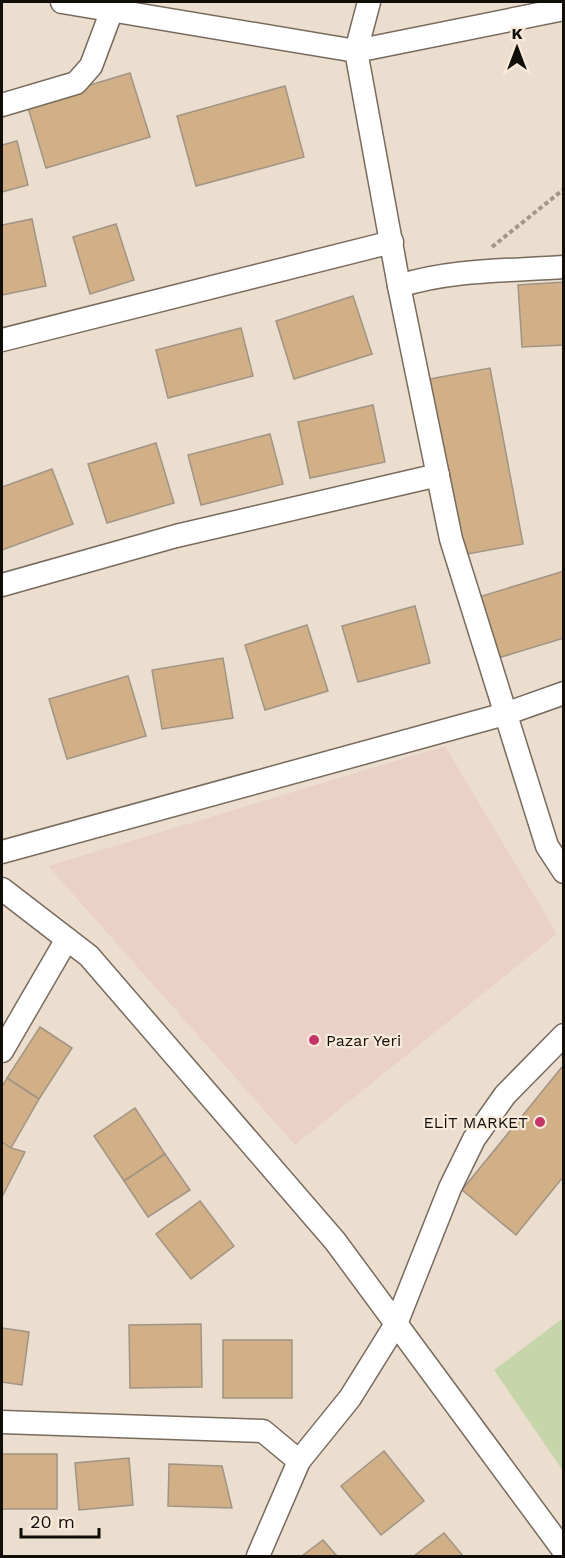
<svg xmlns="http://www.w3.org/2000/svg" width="565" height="1558" viewBox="0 0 565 1558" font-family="'Work Sans',sans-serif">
	<rect width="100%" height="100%" fill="#ecdece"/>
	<!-- commercial -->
	<path fill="#e9d1c7" d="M445 746 557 934 295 1145 48 866Z"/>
	<!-- green -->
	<path fill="#c6d6aa" d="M563 1318V1471L494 1370Z"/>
	<!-- building -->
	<g fill="#d1af87" stroke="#a19485" stroke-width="1.5">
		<path d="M130 73 150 137 46 168 27 104Z"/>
		<path d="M285 86 304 157 196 186 177 116Z"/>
		<path d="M17 141 28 185 2 192V145Z"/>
		<path d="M32 219 46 286 2 295V225Z"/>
		<path d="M116 224 134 280 90 294 73 237Z"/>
		<path d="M564 282V345L522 347 518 285Z"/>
		<path d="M353 296 372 354 294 379 276 321Z"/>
		<path d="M241 328 253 376 168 398 156 350Z"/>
		<path d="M490 368 523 544 462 555 429 379Z"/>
		<path d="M373 405 385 462 310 478 298 422Z"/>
		<path d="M270 434 283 484 201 505 188 455Z"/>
		<path d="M156 443 174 503 107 523 88 464Z"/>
		<path d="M52 469 73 524 2 550V487Z"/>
		<path d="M564 571V638L498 658 479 597Z"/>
		<path d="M415 606 430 663 358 682 342 626Z"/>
		<path d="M307 625 328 691 265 710 245 645Z"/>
		<path d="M223 658 233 718 162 729 152 670Z"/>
		<path d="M128 676 146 736 67 759 49 699Z"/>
		<path d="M40 1027 72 1048 39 1099 7 1078Z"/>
		<path d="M562 1067 564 1068V1176L516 1235 462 1190Z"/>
		<path d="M7 1078 39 1099 11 1148 2 1142V1087Z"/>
		<path d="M135 1108 165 1154 124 1181 94 1136Z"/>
		<path d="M2 1142 11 1148 25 1152 2 1197Z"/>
		<path d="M165 1154 190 1190 148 1217 124 1181Z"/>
		<path d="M200 1201 234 1246 191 1279 156 1234Z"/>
		<path d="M201 1324 202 1387 130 1388 129 1325Z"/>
		<path d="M2 1328 29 1332 22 1385 2 1382Z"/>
		<rect x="223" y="1340" width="69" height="58"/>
		<path d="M384 1451 424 1501 381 1535 341 1486Z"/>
		<rect x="2" y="1454" width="55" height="55"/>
		<path d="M129 1458 133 1505 79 1510 75 1463Z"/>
		<path d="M169 1464 222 1466 232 1508 168 1506Z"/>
		<path d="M444 1533 463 1556H414Z"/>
		<path d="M323 1540 337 1556H302Z"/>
	</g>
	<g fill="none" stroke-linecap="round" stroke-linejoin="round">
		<!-- minor casing -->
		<g stroke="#776b5d" stroke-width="25">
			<g id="minor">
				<path d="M62 2 356 51 399 286 451 539 547 846 564 872"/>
				<path d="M369 2 356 51 564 9"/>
				<path d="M2 105 76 83 91 66 115 2"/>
				<path d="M399 286C452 269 509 271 564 267"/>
				<path d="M2 340 392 242"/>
				<path d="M2 585 176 536 438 475"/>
				<path d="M2 852 505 714 564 693"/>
				<path d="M2 889 89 956 335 1241 564 1551"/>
				<path d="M2 1051 67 939"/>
				<path d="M2 1422 263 1431 299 1461"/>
				<path d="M258 1556 299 1461 350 1398 396 1324 450 1188 474 1139 505 1095 564 1035"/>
			</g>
		</g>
		<!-- path -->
		<path stroke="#a2978b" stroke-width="4" stroke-dasharray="4.5 3" stroke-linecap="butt" d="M492 247 564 189"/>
		<!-- minor -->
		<use href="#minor" stroke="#fff" stroke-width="22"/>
	</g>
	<!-- markers -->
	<g fill="#c33668" stroke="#f9ebdb" stroke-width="2">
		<circle cx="314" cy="1040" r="6"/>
		<circle cx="540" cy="1122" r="6"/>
	</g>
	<g text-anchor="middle" stroke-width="4.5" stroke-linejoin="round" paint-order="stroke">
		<!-- poi labels -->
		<g font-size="16" fill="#110d08" stroke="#f9ebdb" text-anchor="start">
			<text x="326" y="1046">Pazar Yeri</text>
			<text x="528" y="1128" text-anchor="end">ELİT MARKET</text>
		</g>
	</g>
	<!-- border -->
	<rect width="565" height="1558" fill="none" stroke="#110d08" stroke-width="6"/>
	<!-- north arrow -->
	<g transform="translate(517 48)" stroke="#f9ebdb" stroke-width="4.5" paint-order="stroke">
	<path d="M0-4.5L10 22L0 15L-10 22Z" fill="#110d08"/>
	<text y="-9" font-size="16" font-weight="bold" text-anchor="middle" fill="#110d08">K</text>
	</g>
	<!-- scale -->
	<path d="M21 1528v9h78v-9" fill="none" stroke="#110d08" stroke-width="3"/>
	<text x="30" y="1528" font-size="18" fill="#110d08" stroke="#f9ebdb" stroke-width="4.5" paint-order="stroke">20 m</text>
</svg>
